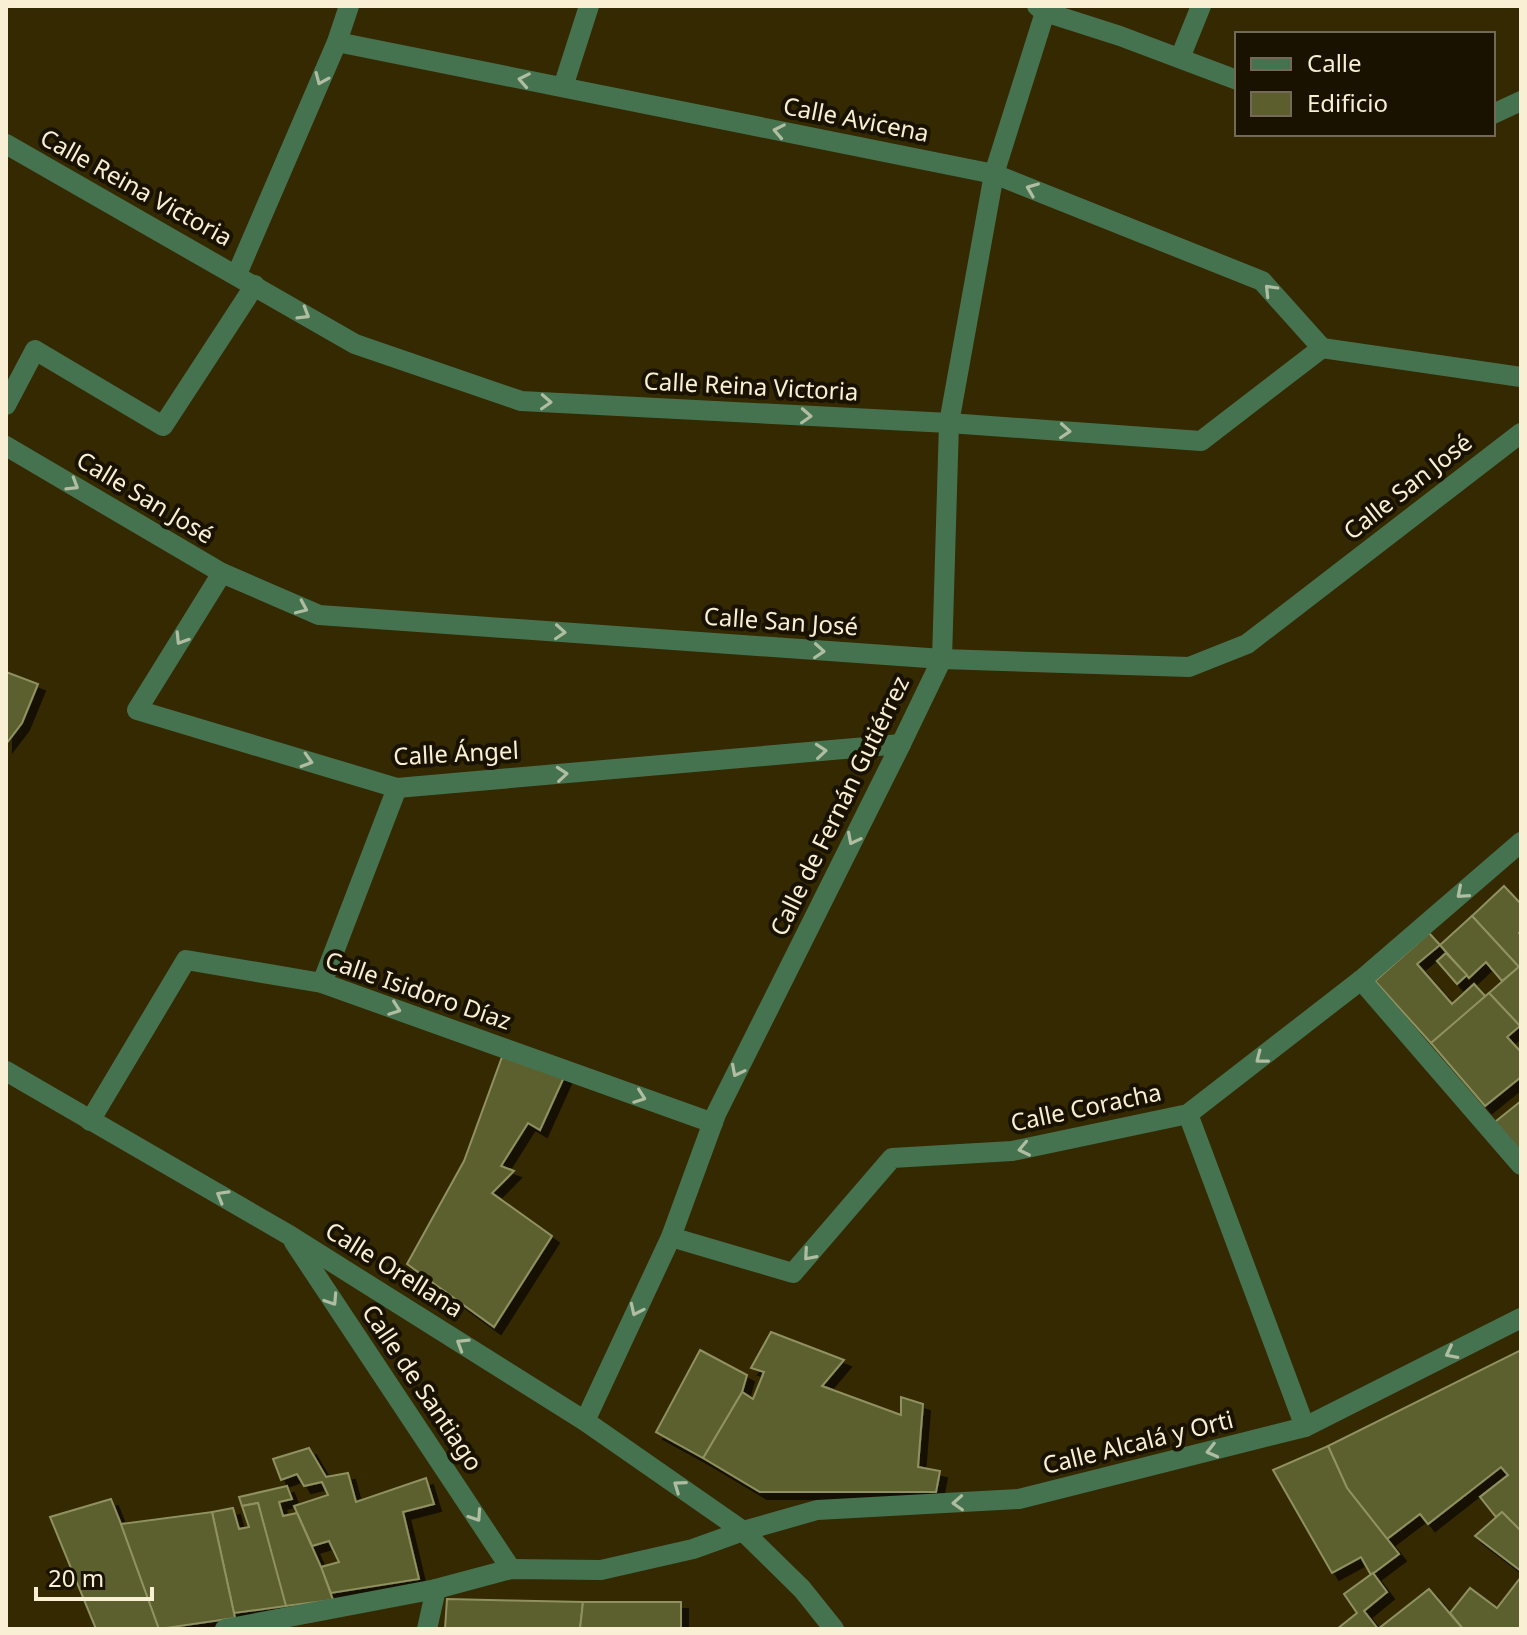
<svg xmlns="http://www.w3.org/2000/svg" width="1527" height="1635" viewBox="0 0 1527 1635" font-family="'Noto Sans',sans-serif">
	<defs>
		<filter id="shadow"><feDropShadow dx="7" dy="7" stdDeviation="0" flood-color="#0009"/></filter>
	</defs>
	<rect width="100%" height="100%" fill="#352902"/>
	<!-- building -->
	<g fill="#5c5e2d" stroke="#8f9260" stroke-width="2" filter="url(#shadow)">
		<path d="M6 672 38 684 22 723 6 744Z"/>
		<path d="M1504 886 1521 904V931L1519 933 1521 936V965L1519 967 1472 916Z"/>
		<path d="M1472 916 1519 967 1502 981 1486 962 1469 978 1440 945Z"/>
		<path d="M1429 933 1440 945 1417 964 1452 1004 1474 984 1486 997 1431 1043 1375 981Z"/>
		<path d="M1446 953 1467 975 1457 984 1437 961Z"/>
		<path d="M1521 965V1027L1489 993Z"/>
		<path d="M1489 993 1520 1026 1507 1037 1521 1052V1077L1485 1106 1431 1043Z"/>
		<path d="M502 1057 565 1075 540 1130 528 1123 501 1166 514 1171 492 1193 552 1236 494 1327 407 1264 464 1161Z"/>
		<path d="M1521 1101V1152L1495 1122Z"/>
		<path d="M771 1332 844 1360 822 1386 901 1415V1397L923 1404 918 1467 940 1471 936 1492H760L703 1458 742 1392 753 1399 764 1372 751 1368Z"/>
		<path d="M700 1350 747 1375 742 1392 703 1458 656 1432Z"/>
		<path d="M1521 1350V1531L1502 1512 1496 1517 1480 1497 1508 1475 1501 1467 1428 1524 1420 1514 1387 1539 1347 1488 1328 1446Z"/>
		<path d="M1328 1446 1347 1488 1399 1554 1371 1575 1361 1557 1332 1573 1273 1470Z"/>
		<path d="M309 1448 326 1477 348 1473 356 1502 426 1478 434 1504 403 1512 419 1579 331 1593 321 1567 339 1562 329 1541 312 1546 294 1506 328 1495 322 1482 304 1486 297 1474 281 1480 273 1459Z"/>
		<path d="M287 1486 292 1499 279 1502 283 1516 297 1513 321 1567 333 1600 285 1606 258 1503 242 1506 239 1497Z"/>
		<path d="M111 1499 121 1524 159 1629H96L50 1517Z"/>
		<path d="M258 1503 286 1606 234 1613 212 1512 233 1508 239 1529 249 1527 242 1506Z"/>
		<path d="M212 1512 235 1618 159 1629 121 1524Z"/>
		<path d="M1502 1512 1521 1531V1571L1475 1536Z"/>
		<path d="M1373 1573 1387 1592 1364 1611 1378 1629H1337L1357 1613 1344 1594Z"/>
		<path d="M1521 1577V1629H1463L1450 1613 1470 1588 1497 1608Z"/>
		<path d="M1429 1589 1463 1629H1378Z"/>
		<path d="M447 1599 583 1602 580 1629H445Z"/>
		<path d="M583 1602H681V1629H580Z"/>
	</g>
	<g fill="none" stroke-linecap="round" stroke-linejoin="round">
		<!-- pedestrian -->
		<g stroke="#457350" stroke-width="20">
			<path d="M563 87 589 6"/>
			<path d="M6 405 35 350 163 426 255 285"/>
			<path d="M901 744 942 659 949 423 994 174"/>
			<path d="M1361 980 1521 1165"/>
			<path d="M1188 1114 1305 1427"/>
			<path d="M225 1629 436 1589"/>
		</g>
		<!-- minor -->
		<g stroke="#457350" stroke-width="20">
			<path d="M1037 6 1045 12 1120 36 1237 80"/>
			<path d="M337 42 994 174 1262 281 1322 348"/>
			<path d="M1180 58 1201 6"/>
			<path d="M1493 114 1521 101"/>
			<path d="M6 144 355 344 521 401 949 423 1201 441 1322 348 1521 377"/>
			<path d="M994 174 1047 6"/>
			<path d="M237 274 337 42 349 6"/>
			<path d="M6 446 222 573 319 615 942 659 1189 667 1247 644 1521 433"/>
			<path d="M222 573 137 710 397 788 901 744"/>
			<path d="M322 983 397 788"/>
			<path d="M6 1071 289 1235 585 1421 743 1531 802 1589 834 1629"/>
			<path d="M90 1121 186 960 322 983 713 1123"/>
			<path d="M671 1237 793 1273 892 1158 1012 1151 1188 1114 1361 980 1521 842"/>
			<path d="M294 1242 511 1569"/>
			<path d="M585 1421 671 1237 716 1114 901 744"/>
			<path d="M427 1629 436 1589 511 1569 601 1570 693 1549 743 1531 817 1510 1019 1499 1305 1427 1521 1318"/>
		</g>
	</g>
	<!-- one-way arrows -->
	<defs><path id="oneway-chevron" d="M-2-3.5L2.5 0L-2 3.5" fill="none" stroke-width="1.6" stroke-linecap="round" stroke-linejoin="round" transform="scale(2)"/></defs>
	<g stroke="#b0bda0">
		<use href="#oneway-chevron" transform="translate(321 79) rotate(113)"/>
		<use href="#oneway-chevron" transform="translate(524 80) rotate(-169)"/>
		<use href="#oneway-chevron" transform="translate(779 131) rotate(-169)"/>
		<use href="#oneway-chevron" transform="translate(1032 189) rotate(-158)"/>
		<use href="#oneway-chevron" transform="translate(1270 290) rotate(-134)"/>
		<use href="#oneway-chevron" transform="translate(304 314) rotate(31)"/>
		<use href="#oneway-chevron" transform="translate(546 402) rotate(3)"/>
		<use href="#oneway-chevron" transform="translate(806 416) rotate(3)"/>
		<use href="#oneway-chevron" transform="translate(1065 431) rotate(4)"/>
		<use href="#oneway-chevron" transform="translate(73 485) rotate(31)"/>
		<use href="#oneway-chevron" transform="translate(302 608) rotate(24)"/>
		<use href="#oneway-chevron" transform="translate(560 632) rotate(4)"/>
		<use href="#oneway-chevron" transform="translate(181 639) rotate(122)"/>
		<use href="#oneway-chevron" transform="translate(819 651) rotate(4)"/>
		<use href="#oneway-chevron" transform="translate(821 751) rotate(-5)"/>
		<use href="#oneway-chevron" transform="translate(307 761) rotate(17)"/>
		<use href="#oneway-chevron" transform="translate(562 774) rotate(-5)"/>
		<use href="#oneway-chevron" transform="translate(853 839) rotate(117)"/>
		<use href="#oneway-chevron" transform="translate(1462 893) rotate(139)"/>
		<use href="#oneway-chevron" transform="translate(395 1009) rotate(20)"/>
		<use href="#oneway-chevron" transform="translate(1261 1058) rotate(142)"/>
		<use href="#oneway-chevron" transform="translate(737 1071) rotate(117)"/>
		<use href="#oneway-chevron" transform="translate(640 1097) rotate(20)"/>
		<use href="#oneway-chevron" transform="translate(1024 1149) rotate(168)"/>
		<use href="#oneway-chevron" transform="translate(222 1196) rotate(-150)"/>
		<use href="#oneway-chevron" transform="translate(809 1255) rotate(131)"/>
		<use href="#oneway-chevron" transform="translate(332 1300) rotate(57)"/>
		<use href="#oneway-chevron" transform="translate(636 1310) rotate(115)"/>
		<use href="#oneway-chevron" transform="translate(462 1344) rotate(-148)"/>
		<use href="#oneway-chevron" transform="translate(1451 1353) rotate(153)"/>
		<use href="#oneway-chevron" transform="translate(1212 1451) rotate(166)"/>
		<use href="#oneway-chevron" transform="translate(679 1486) rotate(-145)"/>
		<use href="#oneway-chevron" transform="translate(958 1503) rotate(177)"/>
		<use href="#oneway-chevron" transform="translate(476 1516) rotate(56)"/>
	</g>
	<g text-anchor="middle" stroke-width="8" stroke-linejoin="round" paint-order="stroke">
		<!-- street labels -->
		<g font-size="24" fill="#f8efd5" stroke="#191201">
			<text transform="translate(856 120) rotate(11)" y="8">Calle Avicena</text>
			<text transform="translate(136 188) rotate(29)" y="8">Calle Reina Victoria</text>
			<text transform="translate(751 387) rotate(3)" y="8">Calle Reina Victoria</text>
			<text transform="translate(1408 487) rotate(-38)" y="8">Calle San José</text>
			<text transform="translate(145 498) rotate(31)" y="8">Calle San José</text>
			<text transform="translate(781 622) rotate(4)" y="8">Calle San José</text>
			<text transform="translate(456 754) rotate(-3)" y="8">Calle Ángel</text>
			<text transform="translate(840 806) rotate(-64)" y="8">Calle de Fernán Gutiérrez</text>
			<text transform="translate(418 991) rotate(19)" y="8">Calle Isidoro Díaz</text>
			<text transform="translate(1086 1108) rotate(-12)" y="8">Calle Coracha</text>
			<text transform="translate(394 1270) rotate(32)" y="8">Calle Orellana</text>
			<text transform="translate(422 1388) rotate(56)" y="8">Calle de Santiago</text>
			<text transform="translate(1138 1443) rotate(-14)" y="8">Calle Alcalá y Orti</text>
		</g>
	</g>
	<!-- border -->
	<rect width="1527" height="1635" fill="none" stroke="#f8efd5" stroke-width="16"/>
	<!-- legend -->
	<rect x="1235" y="32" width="260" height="104" fill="#191201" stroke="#726a56" stroke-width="2"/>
	<rect x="1251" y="58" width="40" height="12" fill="#457350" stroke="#726a56" stroke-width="2"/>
	<text x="1307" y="72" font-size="24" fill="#f8efd5">Calle</text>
	<rect x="1251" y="92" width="40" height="24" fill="#5c5e2d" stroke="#726a56" stroke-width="2"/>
	<text x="1307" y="112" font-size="24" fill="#f8efd5">Edificio</text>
	<!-- scale -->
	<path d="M36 1587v12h116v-12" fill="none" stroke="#f8efd5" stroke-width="4"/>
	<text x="48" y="1587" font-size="24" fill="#f8efd5" stroke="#191201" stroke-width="6" paint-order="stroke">20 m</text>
</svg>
